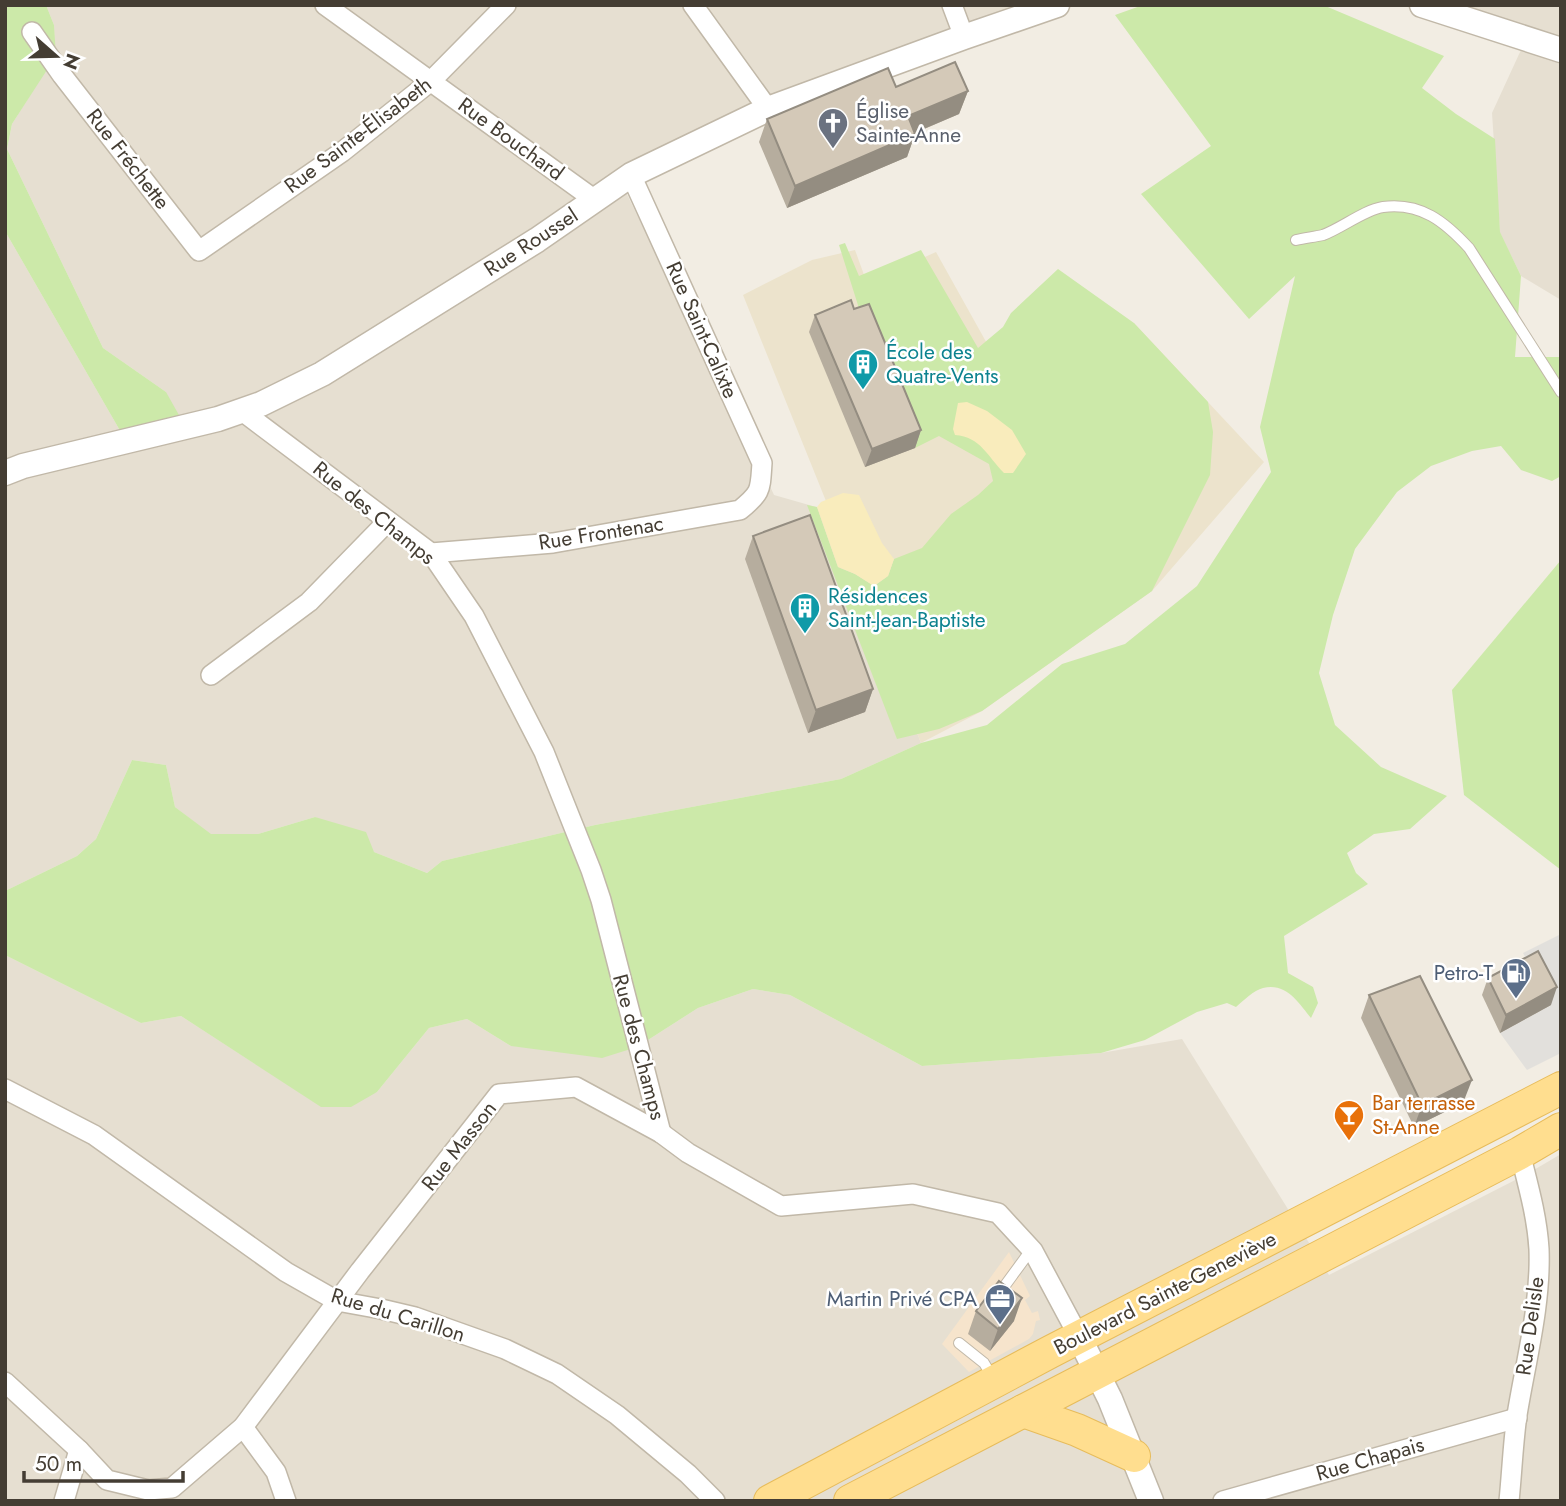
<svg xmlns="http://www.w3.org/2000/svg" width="1566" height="1506" viewBox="0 0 1566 1506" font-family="Jost,sans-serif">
	<rect width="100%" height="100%" fill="#f2ede3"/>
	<!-- residential -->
	<g fill="#e6dfd1">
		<path d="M46 5H1019L617 174 762 469 774 495 830 511 921 743 841 779 595 825 442 861 427 873 374 852 315 817 258 834 211 835 175 807 166 765 132 760 96 839 77 856 5 891V231L126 441 166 392 103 348 7 149 12 124 55 56 54 25Z"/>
		<path d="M1459 5H1561V300L1521 276 1500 233 1492 113 1526 39Z"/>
		<path d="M5 955 141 1023 181 1016 322 1107 377 1092 429 1028 467 1019 511 1046 637 1047 698 1008 753 989 790 995 922 1066 1101 1053 1182 1039 1329 1275 1527 1174 1561 1154V1501H5Z"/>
	</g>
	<!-- commercial -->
	<path fill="#f6e4cc" d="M1009 1252 1030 1296 1025 1300 1032 1313 1038 1311 1040 1320 1036 1321 1033 1334 1029 1339 969 1372 942 1344Z"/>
	<!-- education -->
	<path fill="#ece3cc" d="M855 250 867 283 936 252 1028 417 1134 323 1264 462 1152 591 982 711 921 743 830 511 743 295 812 260Z"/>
	<!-- green -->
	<g fill="#cce9a9">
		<path d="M5 5H46L54 25 56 56 12 124 7 149 103 348 166 392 184 424 126 441 5 231Z"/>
		<path d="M1143 5H1323L1444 56 1422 88 1456 114 1495 139 1500 232 1521 276 1515 357H1561V476L1552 481 1521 470 1501 446 1472 451 1431 466 1397 492 1355 549 1333 615 1319 673 1335 725 1381 767 1447 796 1410 829 1374 834 1347 853 1356 873 1368 884 1284 936 1288 973 1313 987 1318 1003 1311 1018C1299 1003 1286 982 1263 988 1254 990 1243 1001 1236 1007L1227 1003 1197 1012 1145 1040 1101 1053 922 1066 790 995 753 989 698 1008 637 1047 602 1058 511 1046 467 1019 429 1028 377 1092 351 1107H321L181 1016 141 1023 5 955V891L77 856 96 839 132 760 166 765 175 807 211 834H258L315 817 366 832 374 852 427 873 442 861 595 825 841 779 921 743 987 725 1062 664 1125 644 1197 586 1271 472 1260 427 1295 276 1249 319 1141 194 1211 146 1115 15Z"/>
		<path d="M845 243 859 276 921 250 978 348 1003 327 1011 313 1058 269 1134 323 1208 402 1213 432 1210 475 1152 591 982 711 939 729 897 739 807 505 817 507 838 567 855 574 874 586 888 576 894 559 922 548 951 514 978 495 993 481 989 464 939 436 915 448 863 321 839 245Z"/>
		<path d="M1561 560V870L1464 795 1452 690Z"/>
	</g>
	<!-- sand -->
	<g fill="#f9ecbc">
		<path d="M967 402 987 411 1012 430 1026 454 1013 473H1004C987 456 981 437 955 435L953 429 958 403Z"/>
		<path d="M843 493 859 495 882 543 894 559 888 576 874 586 855 574 838 567 817 507 821 502Z"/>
	</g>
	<!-- parking -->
	<path fill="#e2e0dc" d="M1561 934V1053L1527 1070 1500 1033 1551 1005 1523 953Z"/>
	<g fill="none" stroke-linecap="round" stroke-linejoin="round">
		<!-- service casing -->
		<g stroke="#c1b8a8" stroke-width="12">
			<g id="service">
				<path d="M1296 240C1304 238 1314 237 1323 235 1342 228 1364 210 1383 207 1421 202 1445 222 1469 248L1561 392"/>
				<path d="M998 1295 1028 1254 1033 1251"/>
				<path d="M959 1343 984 1363 993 1378"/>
			</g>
		</g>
		<!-- minor casing -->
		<g stroke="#c1b8a8" stroke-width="22">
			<g id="minor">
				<path d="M325 5 595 200"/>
				<path d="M693 5 768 109"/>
				<path d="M952 5 964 37"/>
				<path d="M32 32 62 75 199 251 342 152 431 81 506 5"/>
				<path d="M242 411 431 553 474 616 544 752 591 870 601 900 661 1133"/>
				<path d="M431 553 553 543 740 510C762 492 760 490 762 463L631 175"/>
				<path d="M211 675 309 602 388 521"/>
				<path d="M5 1089 94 1135 286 1272 337 1301 381 1309 415 1317 505 1349 557 1374 617 1415 688 1474 715 1501"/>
				<path d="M5 1382 79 1450 107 1480 148 1490 172 1488 243 1427 360 1271 499 1094 576 1087 661 1133 688 1153 781 1206 913 1194 998 1213 1033 1251 1079 1337"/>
				<path d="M243 1427 276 1472 286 1501"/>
				<path d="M64 1501 79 1450"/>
				<path d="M1223 1501 1517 1418"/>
				<path d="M1509 1501C1512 1472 1513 1443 1517 1415 1526 1360 1541 1305 1539 1249 1537 1216 1528 1185 1520 1153"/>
			</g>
		</g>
		<!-- tertiary casing -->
		<g stroke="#c1b8a8" stroke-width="27">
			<g id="tertiary">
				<path d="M1422 5 1561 50"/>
				<path d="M5 473 23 466 218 419 261 404 322 374 537 240 631 175 768 109 964 37 1057 5"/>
				<path d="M1079 1337 1110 1399 1151 1501"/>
			</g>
		</g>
		<!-- primary casing -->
		<g stroke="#e7bc5b" stroke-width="34">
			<g id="primary">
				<path d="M1023 1411 1077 1430 1134 1456"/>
				<path d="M770 1501 1050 1352 1561 1088"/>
				<path d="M850 1501 1520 1153 1561 1129"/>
			</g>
		</g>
		<!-- service -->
		<use href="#service" stroke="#fff" stroke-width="10"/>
		<!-- minor -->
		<use href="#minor" stroke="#fff" stroke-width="19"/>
		<!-- tertiary -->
		<use href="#tertiary" stroke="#fff" stroke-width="24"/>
		<!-- primary -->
		<use href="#primary" stroke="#ffde8f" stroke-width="32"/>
	</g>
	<!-- wall -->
	<g fill="#b6ad9e">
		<path d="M896 87 968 91 959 114 915 133V134L907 157 787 208 759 142 767 119Z"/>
		<path d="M854 309 921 430 915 448 865 467 809 332 815 315Z"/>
		<path d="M753 536 873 689 865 712 808 733 745 559Z"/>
		<path d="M1488 978 1551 1005 1500 1033 1482 995Z"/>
		<path d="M1369 995 1463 1103 1414 1127 1361 1018Z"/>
		<path d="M976 1311 1014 1321 990 1351 968 1334Z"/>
	</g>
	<!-- shaded-wall -->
	<g fill="#948d81">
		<path d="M968 91 959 114 900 139 908 116Z"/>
		<path d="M915 134 907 157 787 208 795 186Z"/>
		<path d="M921 430 915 448 865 467 872 449Z"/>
		<path d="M873 689 865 712 808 733 816 710Z"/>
		<path d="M1557 987 1551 1005 1500 1033 1506 1015Z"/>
		<path d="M1472 1080 1463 1103 1414 1127 1422 1105Z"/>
		<path d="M1022 1298 1014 1321 990 1351 998 1329Z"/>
	</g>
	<!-- building -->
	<g fill="#d4c9b8" stroke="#948d81" stroke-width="2">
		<path d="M955 62 968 91 908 116 915 134 795 186 767 119 888 68 896 87Z"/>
		<path d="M851 300 854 309 869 304 921 430 872 449 815 315Z"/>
		<path d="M810 515 873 689 816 710 753 536Z"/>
		<path d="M1538 951 1557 987 1506 1015 1488 978Z"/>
		<path d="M1420 976 1472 1080 1422 1105 1369 995Z"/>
		<path d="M999 1281 1022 1298 998 1329 976 1311Z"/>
	</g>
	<!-- icons -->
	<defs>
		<g id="church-pin" transform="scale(1.575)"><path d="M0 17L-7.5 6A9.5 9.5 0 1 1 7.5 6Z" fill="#6b7280" stroke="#fff"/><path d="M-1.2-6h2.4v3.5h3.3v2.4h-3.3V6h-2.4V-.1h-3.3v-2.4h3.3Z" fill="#fff"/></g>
		<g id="building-pin" transform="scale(1.575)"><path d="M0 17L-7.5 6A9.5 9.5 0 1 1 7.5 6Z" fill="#0f9aa8" stroke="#fff"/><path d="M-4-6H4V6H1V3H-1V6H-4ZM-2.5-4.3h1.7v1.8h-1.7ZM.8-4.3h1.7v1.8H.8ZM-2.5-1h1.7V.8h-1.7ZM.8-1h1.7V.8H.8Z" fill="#fff"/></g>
		<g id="fuel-pin" transform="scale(1.575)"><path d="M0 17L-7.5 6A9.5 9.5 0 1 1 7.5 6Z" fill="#5c6f8a" stroke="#fff"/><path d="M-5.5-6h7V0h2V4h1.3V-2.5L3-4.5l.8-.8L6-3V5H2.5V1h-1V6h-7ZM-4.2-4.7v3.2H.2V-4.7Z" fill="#fff"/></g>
		<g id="bar-pin" transform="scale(1.575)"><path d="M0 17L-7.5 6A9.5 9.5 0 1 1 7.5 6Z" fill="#e8710a" stroke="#fff"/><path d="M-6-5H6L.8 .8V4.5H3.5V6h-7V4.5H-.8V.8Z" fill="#fff"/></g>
		<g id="office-pin" transform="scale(1.575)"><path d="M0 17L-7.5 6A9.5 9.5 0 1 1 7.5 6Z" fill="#5c6f8a" stroke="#fff"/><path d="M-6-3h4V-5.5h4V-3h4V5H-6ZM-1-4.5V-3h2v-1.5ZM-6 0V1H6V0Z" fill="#fff"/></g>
	</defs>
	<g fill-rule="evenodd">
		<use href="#church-pin" x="833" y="123"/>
		<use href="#building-pin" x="863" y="364"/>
		<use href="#building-pin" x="805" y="608"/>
		<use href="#fuel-pin" x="1516" y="973"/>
		<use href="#bar-pin" x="1349" y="1115"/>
		<use href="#office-pin" x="1000" y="1299"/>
	</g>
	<g text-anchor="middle" stroke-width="5" stroke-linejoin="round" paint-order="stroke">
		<!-- worship labels -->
		<g font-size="21" fill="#5b616d" stroke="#fff" text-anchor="start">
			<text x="856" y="118">Église<tspan x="856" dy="24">Sainte-Anne</tspan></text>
		</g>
		<!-- street labels -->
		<g font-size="21" fill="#443d33" stroke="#fff">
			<text transform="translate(358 135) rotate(-37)" y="7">Rue Sainte-Élisabeth</text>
			<text transform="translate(511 139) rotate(36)" y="7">Rue Bouchard</text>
			<text transform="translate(128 159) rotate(52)" y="7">Rue Fréchette</text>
			<text transform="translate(531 242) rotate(-33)" y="7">Rue Roussel</text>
			<text transform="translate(702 330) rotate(66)" y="7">Rue Saint-Calixte</text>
			<text transform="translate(374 513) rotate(39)" y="7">Rue des Champs</text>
			<text transform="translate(601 533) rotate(-9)" y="7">Rue Frontenac</text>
			<text transform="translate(639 1047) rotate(75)" y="7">Rue des Champs</text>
			<text transform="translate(459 1146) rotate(-52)" y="7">Rue Masson</text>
			<text transform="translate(1165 1293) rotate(-27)" y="7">Boulevard Sainte-Geneviève</text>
			<text transform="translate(398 1315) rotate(17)" y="7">Rue du Carillon</text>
			<text transform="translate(1530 1326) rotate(-82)" y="7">Rue Delisle</text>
			<text transform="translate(1370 1459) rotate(-16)" y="7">Rue Chapais</text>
		</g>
		<!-- culture labels -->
		<g font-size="21" fill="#0d838f" stroke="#fff" text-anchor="start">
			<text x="886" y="359">École des<tspan x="886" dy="24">Quatre-Vents</tspan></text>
			<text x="828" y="603">Résidences<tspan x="828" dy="24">Saint-Jean-Baptiste</tspan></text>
		</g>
		<!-- service labels -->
		<g font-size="21" fill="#4e5e75" stroke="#fff" text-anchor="end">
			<text x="1493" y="980">Petro-T</text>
			<text x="977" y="1306">Martin Privé CPA</text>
		</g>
		<!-- food labels -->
		<g font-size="21" fill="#c56008" stroke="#fff" text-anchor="start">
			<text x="1372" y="1110">Bar terrasse<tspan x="1372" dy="24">St-Anne</tspan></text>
		</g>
	</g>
	<!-- border -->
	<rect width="1566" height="1506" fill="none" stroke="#443d33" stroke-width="14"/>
	<!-- north arrow -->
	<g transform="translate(56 56) rotate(110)" stroke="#ffffff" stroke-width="5" paint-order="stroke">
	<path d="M0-5L12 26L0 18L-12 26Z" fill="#443d33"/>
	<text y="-10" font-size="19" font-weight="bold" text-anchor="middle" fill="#443d33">N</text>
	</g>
	<!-- scale -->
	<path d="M24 1471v10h159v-10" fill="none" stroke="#443d33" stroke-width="3.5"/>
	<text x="35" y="1471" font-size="21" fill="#443d33" stroke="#ffffff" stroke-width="5" paint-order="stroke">50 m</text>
</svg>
